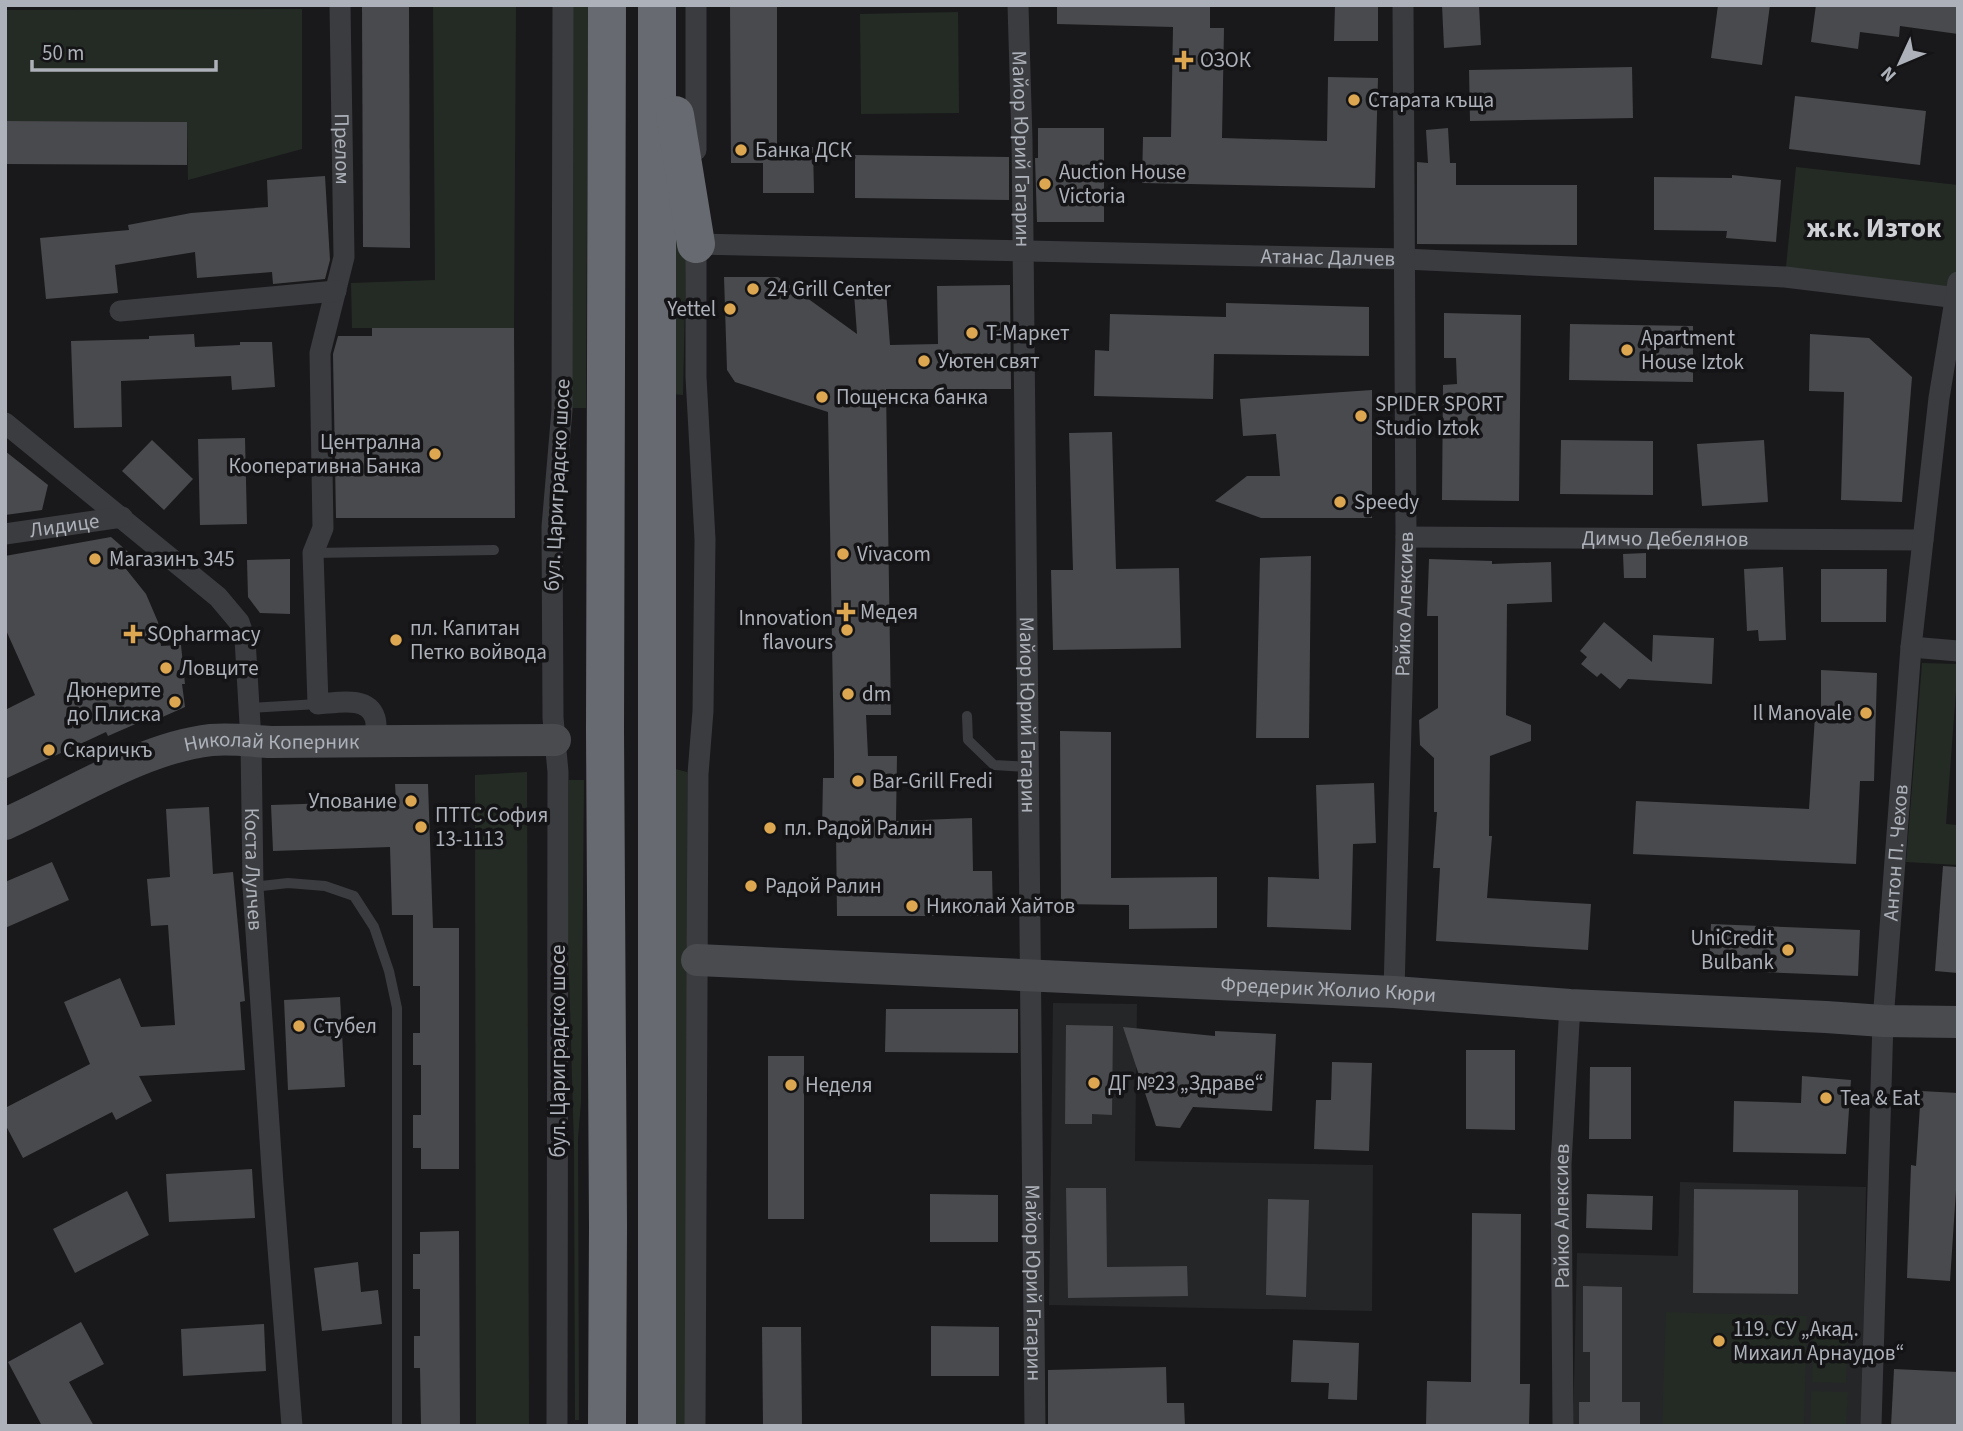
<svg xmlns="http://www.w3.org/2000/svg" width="1963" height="1431" viewBox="0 0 1963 1431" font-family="'Source Sans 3',sans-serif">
	<rect width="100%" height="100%" fill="#19191b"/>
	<!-- built -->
	<g fill="#252628">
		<path d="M1053 1003 1137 1004 1135 1161 1373 1165 1372 1311 1049 1305Z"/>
		<path d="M1680 1182 1866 1187 1862 1426H1573L1577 1253 1678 1256Z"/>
	</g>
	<!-- green -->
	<g fill="#242b24">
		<path d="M433 5H516L514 328H352L351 283 435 280Z"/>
		<path d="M572 5H588L586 408H571Z"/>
		<path d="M302 9V149L188 180 187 122 5 121V10Z"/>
		<path d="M958 12 959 113 861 114 860 14Z"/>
		<path d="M1796 167 1958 185V282L1955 298 1785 277Z"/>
		<path d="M672 229 686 257 683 395 671 394Z"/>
		<path d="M1922 663 1958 664 1946 824 1958 825V865L1906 862Z"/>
		<path d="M675 769 687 772V1426H674Z"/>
		<path d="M527 772 529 1426H476L475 775Z"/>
		<path d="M569 780H584L581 1102 578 1138 579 1420H575L574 1147 568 937Z"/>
		<path d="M1666 1312 1807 1316 1804 1426H1662Z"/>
		<path d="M1813 1333 1848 1334 1846 1383 1812 1382Z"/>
		<path d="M1811 1391 1848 1392 1846 1426H1810Z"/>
	</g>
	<!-- building -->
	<g fill="#494a4d">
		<path d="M362 5H409L410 248 363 247Z"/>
		<path d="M730 5H777V147H813L814 193H763V163H731Z"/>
		<path d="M1057 5H1210V28H1224L1222 138 1327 141 1328 77 1378 78 1375 188 1142 183 1143 137H1171L1173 27 1057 24Z"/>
		<path d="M1335 5H1378V41H1334Z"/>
		<path d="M1442 5H1479L1481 45 1444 48Z"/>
		<path d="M1718 5H1770L1762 65 1711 58Z"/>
		<path d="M1816 5H1958V34L1900 26 1899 37 1860 32 1858 49 1811 42Z"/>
		<path d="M1632 67 1633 118 1470 121 1469 70Z"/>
		<path d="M1795 96 1926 111 1920 165 1789 149Z"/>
		<path d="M5 121 187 122V165L5 164Z"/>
		<path d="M1038 128H1104V222H1037L1035 158H1038Z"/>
		<path d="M1448 128 1450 163H1456V185H1577V245L1417 244V162L1428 163 1426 130Z"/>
		<path d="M855 155 1009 157V200L855 198Z"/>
		<path d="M1732 175 1781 180 1776 242 1726 238 1727 231 1654 230V177L1732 178Z"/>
		<path d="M325 176 330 260 325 279 273 284 272 272 197 278 195 252 115 265 118 293 46 299 40 238 129 230 128 225 191 213 268 207 267 180Z"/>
		<path d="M724 277H778L857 334 854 293 886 291 890 345 938 344 937 286 1010 285 1011 389H886L891 715H866L868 756H897L896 821 972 818 973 871H992L993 916H837L836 831H822L823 778H834V755L828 412 735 382 727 370Z"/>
		<path d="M1226 303 1369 307V356L1214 354 1213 399 1094 396 1095 350 1109 351 1110 314 1226 317Z"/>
		<path d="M1444 313 1521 315 1519 501 1442 500 1443 385 1457 384 1456 358H1444Z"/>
		<path d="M1570 324 1693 326V382L1569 380Z"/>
		<path d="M372 328H514L515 518H336L333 354 338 336H372Z"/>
		<path d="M194 334 195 347 240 345V342H272L275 387 232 390 231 376 121 381 122 427 74 428 71 341 149 339V336Z"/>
		<path d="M1810 334 1869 338 1912 377 1902 502 1841 500 1844 392 1809 391Z"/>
		<path d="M1372 390V518H1261L1215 501 1247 476H1280L1276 434 1243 436 1240 399Z"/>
		<path d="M1112 432 1116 569 1179 568 1181 648 1053 650 1051 570H1073L1069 433Z"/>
		<path d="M245 438 247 524 200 525 198 439Z"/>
		<path d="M152 440 193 479 164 510 122 471Z"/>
		<path d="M1561 440 1653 441V495L1560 494Z"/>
		<path d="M1764 440 1768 502 1702 506 1697 444Z"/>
		<path d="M5 451 48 485 42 510 5 515Z"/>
		<path d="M111 537 135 558 126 569 146 594 158 622 161 646 181 645 185 684H182L185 707 149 723 147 719 108 736 106 732 5 779V710L35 695 5 628V556Z"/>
		<path d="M1646 553V578H1624L1623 554Z"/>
		<path d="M1311 556 1309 738H1256L1260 558Z"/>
		<path d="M290 559V614L260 613 248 597 247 560Z"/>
		<path d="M1429 559 1492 561V564L1551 562 1552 602 1507 604 1506 715 1531 725V741L1490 756 1489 836H1492L1487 898 1591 904 1588 950 1436 941 1440 868H1433L1437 812H1434V758L1420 745 1419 720 1438 708V616H1427Z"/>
		<path d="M1783 567 1786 640 1759 641 1758 630 1747 631 1744 569Z"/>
		<path d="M1821 569H1887L1886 622H1821Z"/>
		<path d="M1604 622 1652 662 1653 635 1714 638 1712 684 1628 679 1620 689 1601 673 1597 677 1581 664 1587 657 1580 651Z"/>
		<path d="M1821 670 1877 673 1874 781H1860L1856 864 1633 854 1636 801 1809 809 1815 716H1821Z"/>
		<path d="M1060 731 1111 732V878L1217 877V928L1129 929V905L1061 904Z"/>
		<path d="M1374 783 1376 843 1353 844 1351 930 1267 927 1268 877 1319 879 1316 785Z"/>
		<path d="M395 784H428L433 928H459V1169H421V1148H413V1115H421V1065H413V1033H420V986H413V915H392L390 847 273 851 271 805 396 801Z"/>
		<path d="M209 807 213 874 233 872 245 1001 240 1002 245 1070 139 1076 152 1101 116 1120 112 1112 23 1158 5 1124V1108L90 1064 64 1002 120 978 141 1027 175 1025 168 925 151 926 147 879 170 877 166 809Z"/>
		<path d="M52 862 69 900 5 928V882Z"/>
		<path d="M1943 866 1958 867V973L1935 971Z"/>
		<path d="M1711 924 1860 930 1858 976 1709 970Z"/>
		<path d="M340 997 345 1087 288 1090 284 1000Z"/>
		<path d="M886 1009H1018V1053L885 1052Z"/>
		<path d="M1066 1025 1113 1026 1112 1115 1092 1114V1124H1065Z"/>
		<path d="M1123 1027 1215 1036V1031L1276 1034 1272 1111 1193 1107 1180 1128 1156 1126Z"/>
		<path d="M1466 1050H1515V1130L1466 1129Z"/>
		<rect x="768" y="1056" width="36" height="163"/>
		<path d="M1332 1062 1372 1063 1369 1151 1314 1149 1316 1100H1331Z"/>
		<path d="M1590 1067H1631V1139H1589Z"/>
		<path d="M1802 1076 1851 1080 1846 1154 1733 1152 1734 1101 1801 1103Z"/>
		<path d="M1921 1091 1958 1093V1160L1950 1281 1907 1278 1911 1165 1916 1166Z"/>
		<path d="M252 1169 255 1218 169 1222 166 1174Z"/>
		<path d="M1066 1188H1106L1107 1267 1187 1266 1188 1296 1068 1298Z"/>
		<path d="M1694 1189 1798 1190V1294L1693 1293Z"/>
		<path d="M127 1191 149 1235 75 1273 53 1229Z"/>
		<path d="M930 1194 998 1195V1242H930Z"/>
		<path d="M1587 1194 1653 1196 1652 1230 1586 1228Z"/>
		<path d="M1268 1199 1309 1200 1306 1297 1266 1295Z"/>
		<path d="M1472 1213 1521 1214 1520 1384H1530L1529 1426H1426L1427 1381 1471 1382Z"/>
		<path d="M459 1231 460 1426H421L420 1368H414V1336H420V1289H413V1254H420V1232Z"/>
		<path d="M358 1262 361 1292 378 1290 382 1324 322 1331 314 1268Z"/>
		<path d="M1583 1286 1622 1287V1402H1640V1426H1579V1402H1590V1352H1583Z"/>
		<path d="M81 1322 104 1364 69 1382 94 1426H42L8 1362Z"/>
		<path d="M264 1324 266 1371 183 1376 181 1329Z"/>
		<path d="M931 1326 999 1327V1376H931Z"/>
		<path d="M762 1327H801L802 1426H763Z"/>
		<path d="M1293 1340 1359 1343 1357 1400 1328 1399 1329 1383 1291 1382Z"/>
		<path d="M1166 1367 1167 1403H1184L1185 1426H1048V1370Z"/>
		<path d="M1894 1369 1958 1372V1426H1891Z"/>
	</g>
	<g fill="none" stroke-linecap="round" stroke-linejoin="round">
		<!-- lane -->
		<g stroke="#3b3c40" stroke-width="10">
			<path d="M313 553 494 550"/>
			<path d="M248 708 318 704"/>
			<path d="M967 716 968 740 994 765 1029 767"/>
			<path d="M253 887 288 883 325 886 354 896 374 927 389 971 397 1008V1426"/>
		</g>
		<!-- street -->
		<g stroke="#3b3c40" stroke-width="21">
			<path id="s1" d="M340 5 344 257 320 353 323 528 313 553 318 704C336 703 368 695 375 718 377 725 376 734 376 741"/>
			<path id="s2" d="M1018 5 1022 140 1035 1426"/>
			<path d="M696 150V5"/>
			<path id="s3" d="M696 244 1405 259 1785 277 1958 298"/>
			<path d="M120 311 336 291"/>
			<path id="s4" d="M5 423 218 597 239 622 245 639 251 741 253 887 273 1184 292 1426"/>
			<path id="s5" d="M5 534 122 517"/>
			<path id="s6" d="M1406 537 1923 540"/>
			<path d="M1911 647 1958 651"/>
			<path id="s7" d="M1394 992 1406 537 1403 5"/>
			<path d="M557 1426 558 772 553 718 552 527 562 410 563 5"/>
			<path d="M695 1426 698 774 703 711 705 539 696 377V235"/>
			<path id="s8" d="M1563 1426 1561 1164 1570 1005"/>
			<path id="s9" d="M1871 1426 1883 1021 1911 647 1939 398 1958 282"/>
		</g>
		<!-- secondary -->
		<g stroke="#494b4f" stroke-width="32">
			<path id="s10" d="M5 824C69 796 141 748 211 740 231 738 251 741 271 742L555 740"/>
			<path id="s11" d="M697 960 1394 992 1570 1005 1826 1017 1883 1021 1958 1022"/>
		</g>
		<!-- highway -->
		<g stroke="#676a70" stroke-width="38">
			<path d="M607 5 605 731 608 1226 607 1426"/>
			<path d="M657 5V1426"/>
			<path d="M675 115 696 244"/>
		</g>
	</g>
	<!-- markers -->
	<g fill="#dca750" stroke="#141416" stroke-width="2.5">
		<path d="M1180.5 49.5h7v7h7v7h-7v7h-7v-7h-7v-7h7z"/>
		<circle cx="1354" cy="100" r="7"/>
		<circle cx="741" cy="150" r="7"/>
		<circle cx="1045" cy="184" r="7"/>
		<circle cx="753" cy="289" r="7"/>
		<circle cx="730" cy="309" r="7"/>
		<circle cx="972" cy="333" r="7"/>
		<circle cx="1627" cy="350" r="7"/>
		<circle cx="924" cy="361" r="7"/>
		<circle cx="822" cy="397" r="7"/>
		<circle cx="1361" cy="416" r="7"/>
		<circle cx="435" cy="454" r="7"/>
		<circle cx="1340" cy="502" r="7"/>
		<circle cx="843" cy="554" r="7"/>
		<circle cx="95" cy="559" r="7"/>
		<path d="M842.5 601.5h7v7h7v7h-7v7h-7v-7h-7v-7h7z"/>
		<circle cx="847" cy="630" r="7"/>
		<path d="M129.5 623.5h7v7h7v7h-7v7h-7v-7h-7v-7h7z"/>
		<circle cx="396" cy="640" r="7"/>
		<circle cx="166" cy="668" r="7"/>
		<circle cx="848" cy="694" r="7"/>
		<circle cx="175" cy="702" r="7"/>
		<circle cx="1866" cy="713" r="7"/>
		<circle cx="49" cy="750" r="7"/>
		<circle cx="858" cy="781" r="7"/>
		<circle cx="411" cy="801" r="7"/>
		<circle cx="421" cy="827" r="7"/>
		<circle cx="770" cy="828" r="7"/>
		<circle cx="751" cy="886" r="7"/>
		<circle cx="912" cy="906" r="7"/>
		<circle cx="1788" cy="950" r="7"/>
		<circle cx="299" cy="1026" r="7"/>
		<circle cx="1094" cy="1083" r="7"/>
		<circle cx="791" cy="1085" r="7"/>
		<circle cx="1826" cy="1098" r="7"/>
		<circle cx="1719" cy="1341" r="7"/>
	</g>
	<g text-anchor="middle" stroke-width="7" stroke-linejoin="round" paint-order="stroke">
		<!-- poi labels -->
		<g font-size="21" fill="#adb1b9" stroke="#141416" text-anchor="start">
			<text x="1200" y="67">ОЗОК</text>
			<text x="1368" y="107">Старата къща</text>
			<text x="755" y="157">Банка ДСК</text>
			<text x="1059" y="179">Auction House<tspan x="1059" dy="24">Victoria</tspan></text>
			<text x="767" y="296">24 Grill Center</text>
			<text x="716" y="316" text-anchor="end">Yettel</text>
			<text x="986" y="340">Т-Маркет</text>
			<text x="1641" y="345">Apartment<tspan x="1641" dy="24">House Iztok</tspan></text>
			<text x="938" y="368">Уютен свят</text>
			<text x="836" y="404">Пощенска банка</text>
			<text x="1375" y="411">SPIDER SPORT<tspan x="1375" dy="24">Studio Iztok</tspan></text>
			<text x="421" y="449" text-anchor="end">Централна<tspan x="421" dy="24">Кооперативна Банка</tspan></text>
			<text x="1354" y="509">Speedy</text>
			<text x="857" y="561">Vivacom</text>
			<text x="109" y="566">Магазинъ 345</text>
			<text x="860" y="619">Медея</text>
			<text x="833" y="625" text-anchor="end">Innovation<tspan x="833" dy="24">flavours</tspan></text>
			<text x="410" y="635">пл. Капитан<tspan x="410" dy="24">Петко войвода</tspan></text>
			<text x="147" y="641">SOpharmacy</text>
			<text x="180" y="675">Ловците</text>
			<text x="161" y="697" text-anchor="end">Дюнерите<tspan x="161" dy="24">до Плиска</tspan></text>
			<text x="862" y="701">dm</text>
			<text x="1852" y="720" text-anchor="end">Il Manovale</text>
			<text x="63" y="757">Скаричкъ</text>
			<text x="872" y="788">Bar-Grill Fredi</text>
			<text x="397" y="808" text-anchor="end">Упование</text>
			<text x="435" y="822">ПТТС София<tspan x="435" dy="24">13-1113</tspan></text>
			<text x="784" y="835">пл. Радой Ралин</text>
			<text x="765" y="893">Радой Ралин</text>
			<text x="926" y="913">Николай Хайтов</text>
			<text x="1774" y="945" text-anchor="end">UniCredit<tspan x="1774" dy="24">Bulbank</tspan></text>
			<text x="313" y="1033">Стубел</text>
			<text x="1108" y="1090">ДГ №23 „Здраве“</text>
			<text x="805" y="1092">Неделя</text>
			<text x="1840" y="1105">Tea &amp; Eat</text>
			<text x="1733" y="1336">119. СУ „Акад.<tspan x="1733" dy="24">Михаил Арнаудов“</tspan></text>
		</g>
		<!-- street labels -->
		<g font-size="21" fill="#adb1b9" stroke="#141416">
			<text dy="7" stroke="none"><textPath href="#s1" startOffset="144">Прелом</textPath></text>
			<text dy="7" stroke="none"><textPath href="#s2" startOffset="144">Майор Юрий Гагарин</textPath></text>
			<text dy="7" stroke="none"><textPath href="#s3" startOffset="632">Атанас Далчев</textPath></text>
			<text transform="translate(557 485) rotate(-87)" y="7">бул. Цариградско шосе</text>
			<text dy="7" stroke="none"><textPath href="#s5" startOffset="60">Лидице</textPath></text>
			<text dy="7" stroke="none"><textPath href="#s6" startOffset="259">Димчо Дебелянов</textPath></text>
			<text dy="7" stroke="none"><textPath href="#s7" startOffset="388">Райко Алексиев</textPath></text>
			<text dy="7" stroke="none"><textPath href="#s2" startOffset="710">Майор Юрий Гагарин</textPath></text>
			<text dy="7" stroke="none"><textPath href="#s10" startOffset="284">Николай Коперник</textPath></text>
			<text dy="7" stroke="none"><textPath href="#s9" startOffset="574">Антон П. Чехов</textPath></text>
			<text dy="7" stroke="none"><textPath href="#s4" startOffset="556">Коста Лулчев</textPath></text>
			<text dy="7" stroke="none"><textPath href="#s11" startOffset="632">Фредерик Жолио Кюри</textPath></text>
			<text transform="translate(558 1051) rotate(-90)" y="7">бул. Цариградско шосе</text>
			<text dy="7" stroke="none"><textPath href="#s8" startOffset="210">Райко Алексиев</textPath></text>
			<text dy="7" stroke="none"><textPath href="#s2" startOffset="1278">Майор Юрий Гагарин</textPath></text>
		</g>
		<!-- district labels -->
		<g font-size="28" font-weight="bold" fill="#ced0d6" stroke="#141416">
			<text x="1874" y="237">ж.к. Изток</text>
		</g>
	</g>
	<!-- border -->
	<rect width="1963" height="1431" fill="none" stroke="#adb1b9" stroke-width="14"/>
	<!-- north arrow -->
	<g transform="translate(1900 63) rotate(226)" stroke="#141416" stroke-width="5" paint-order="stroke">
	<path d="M0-5L12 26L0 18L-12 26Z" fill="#adb1b9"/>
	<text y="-10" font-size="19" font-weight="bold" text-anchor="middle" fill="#adb1b9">N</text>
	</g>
	<!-- scale -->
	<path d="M32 60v10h184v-10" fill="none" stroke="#adb1b9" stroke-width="3.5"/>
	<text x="42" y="60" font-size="21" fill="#adb1b9" stroke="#141416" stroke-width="5" paint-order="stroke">50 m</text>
</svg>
